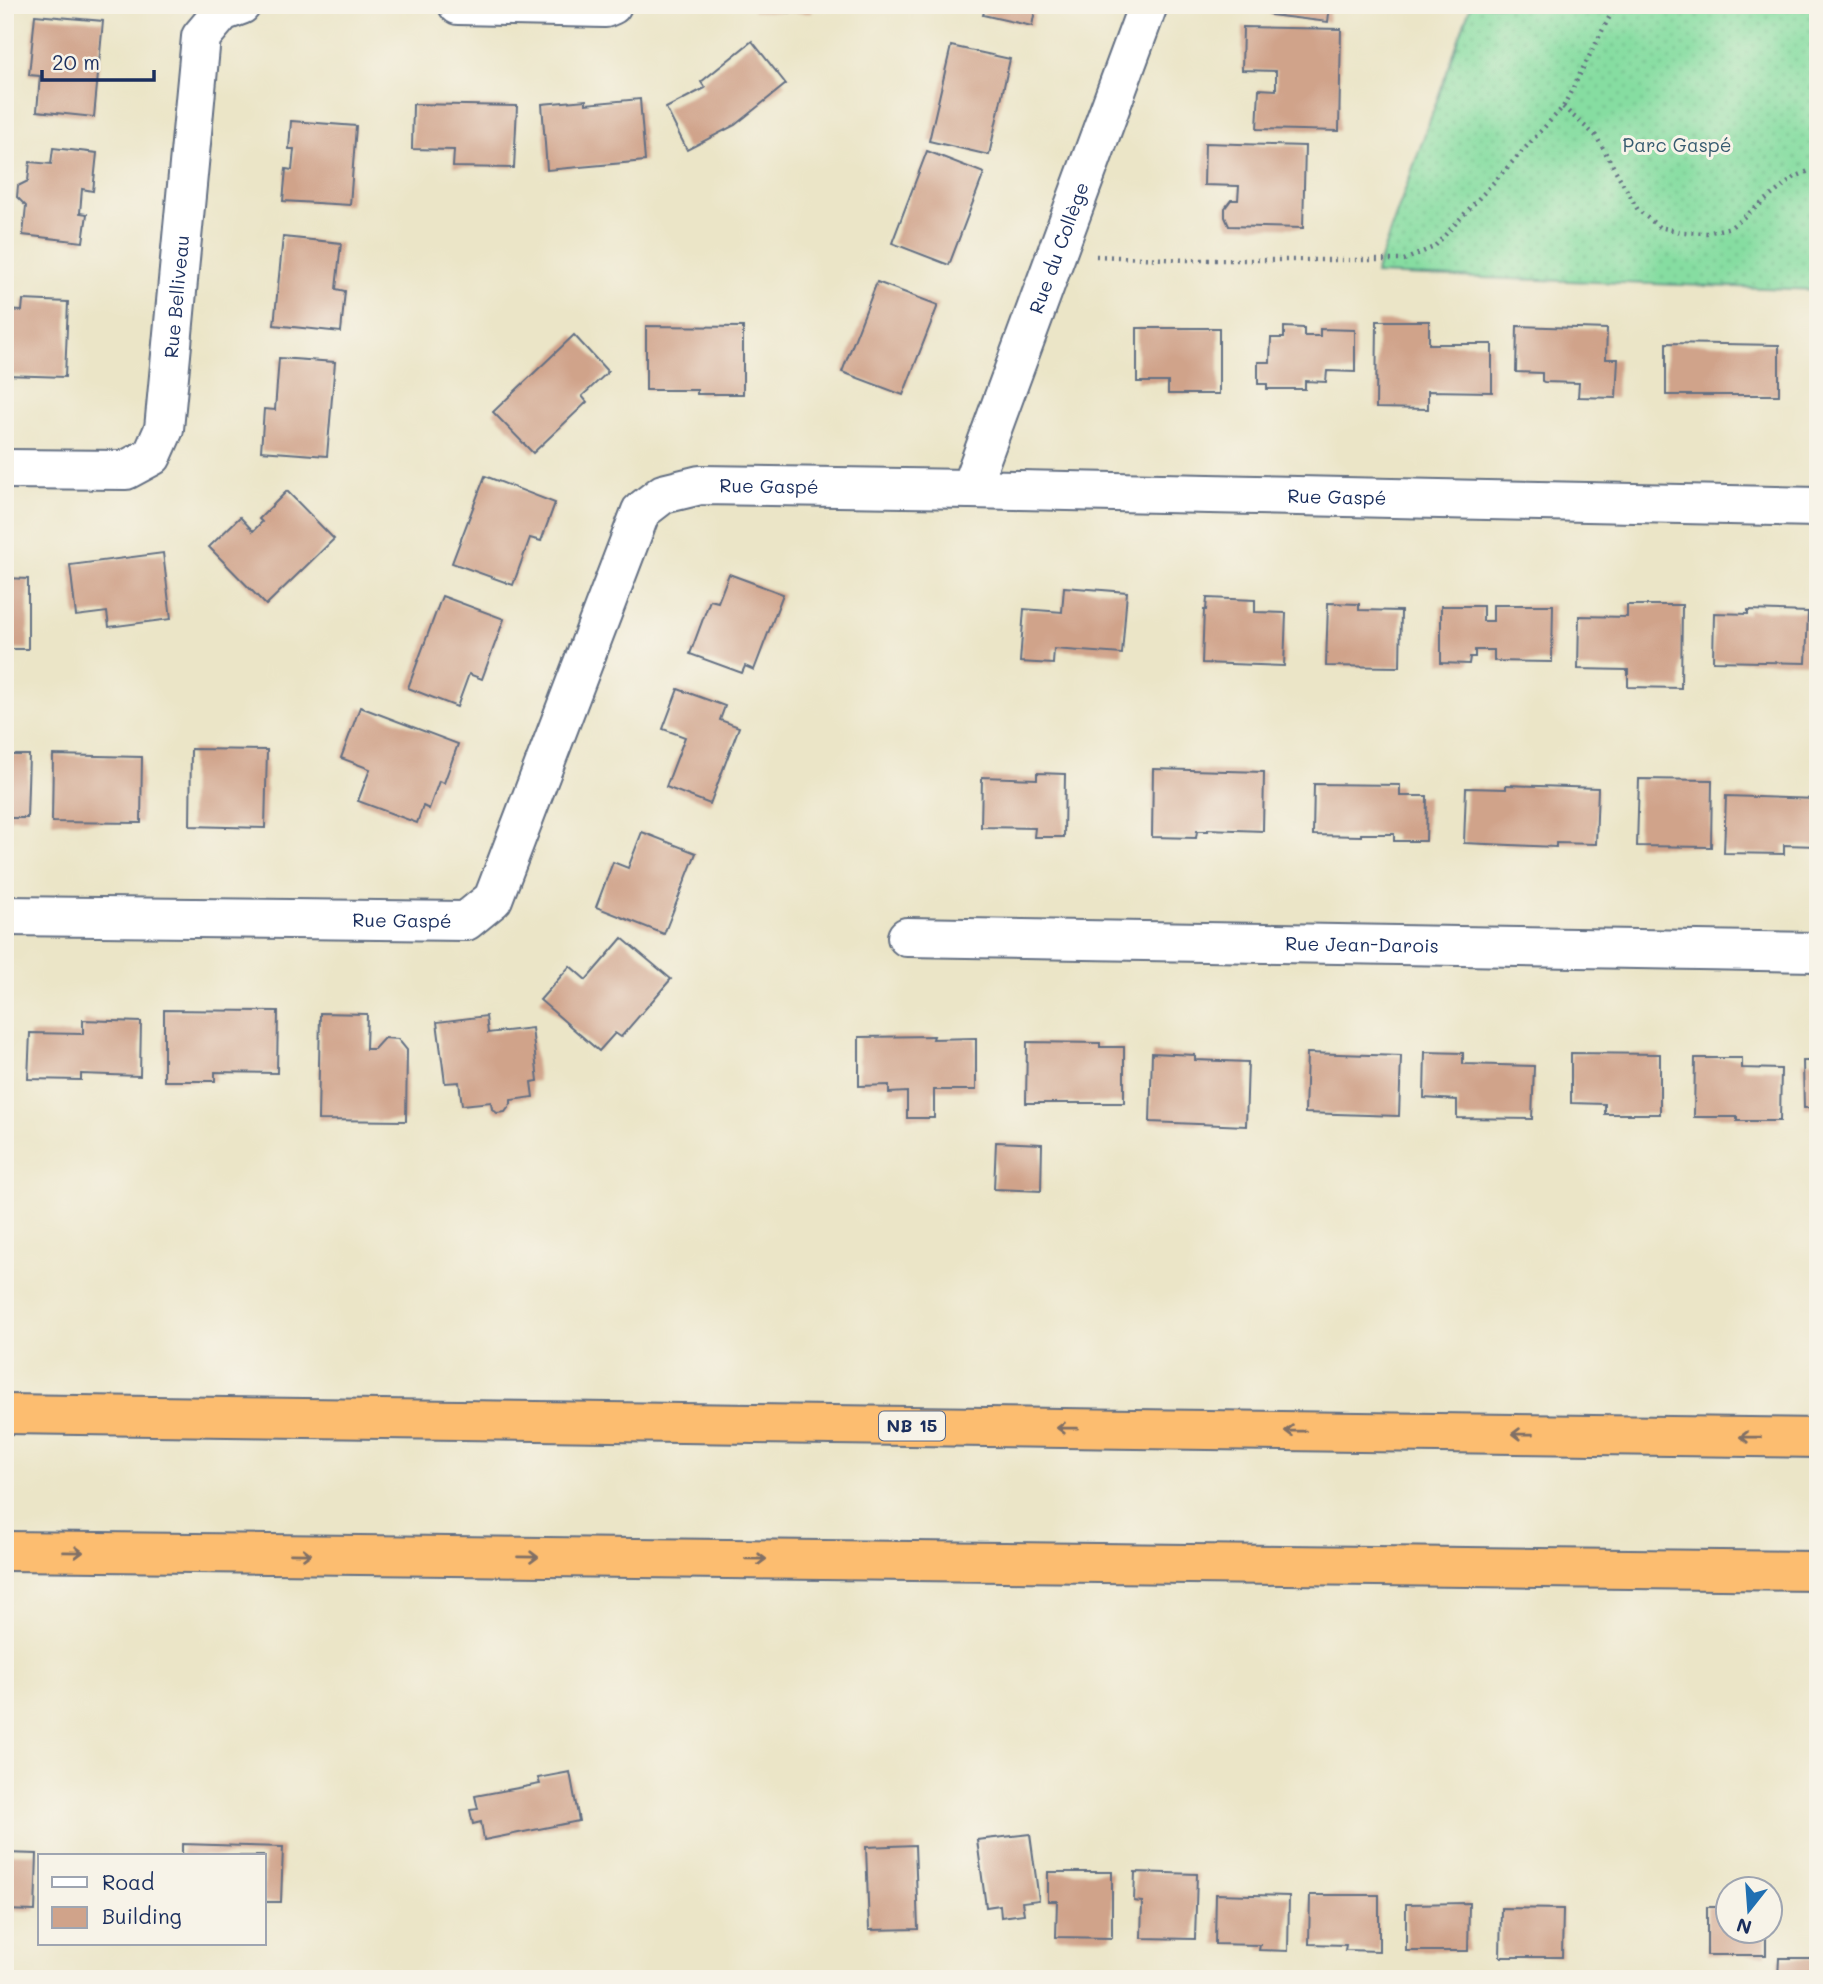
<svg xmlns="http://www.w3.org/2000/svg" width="1823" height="1984" viewBox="0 0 1823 1984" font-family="Mali,sans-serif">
	<defs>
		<pattern id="grass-dots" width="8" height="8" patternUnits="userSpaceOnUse" patternTransform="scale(1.75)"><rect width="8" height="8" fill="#86dda1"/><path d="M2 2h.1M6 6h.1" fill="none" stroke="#73be8d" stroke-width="1.8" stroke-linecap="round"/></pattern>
	</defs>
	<rect width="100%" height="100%" fill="#f7f3e8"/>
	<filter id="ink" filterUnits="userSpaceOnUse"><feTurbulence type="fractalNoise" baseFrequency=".0143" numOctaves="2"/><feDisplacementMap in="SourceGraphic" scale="14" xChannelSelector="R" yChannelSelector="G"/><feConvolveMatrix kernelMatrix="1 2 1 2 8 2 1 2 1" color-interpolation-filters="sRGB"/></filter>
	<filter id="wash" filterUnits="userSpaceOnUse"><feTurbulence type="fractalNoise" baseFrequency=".00686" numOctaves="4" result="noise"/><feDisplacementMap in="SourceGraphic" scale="28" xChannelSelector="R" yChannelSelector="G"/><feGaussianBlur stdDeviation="1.57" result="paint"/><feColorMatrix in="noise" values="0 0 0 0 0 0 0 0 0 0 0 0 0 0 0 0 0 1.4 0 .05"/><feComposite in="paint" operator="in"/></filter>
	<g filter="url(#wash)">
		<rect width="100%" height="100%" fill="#ebe5c7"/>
		<!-- grass -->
		<path fill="url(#grass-dots)" stroke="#508680" stroke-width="2" d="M1471 5H1818V290L1375 274Z"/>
		<g id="blocks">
			<!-- building -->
			<g fill="#d0a38a">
				<path d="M753 5H813L812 13 753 11Z"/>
				<path d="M986 5H1036L1032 26 983 15Z"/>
				<path d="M1261 5H1330L1328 22 1271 15Z"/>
				<path d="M35 15 103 21 94 117 37 111 40 76 29 75Z"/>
				<path d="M1243 27 1341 29 1339 131 1257 129 1259 89 1276 90V71L1242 70Z"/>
				<path d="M752 41 786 84 735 125 687 150 666 108 705 88 701 82Z"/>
				<path d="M951 46 1010 59 989 155 929 141Z"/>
				<path d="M640 99 645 161 547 170 542 104 586 100V104Z"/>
				<path d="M413 104 517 106 514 168 453 167 454 150 412 149Z"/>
				<path d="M291 121 356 126 350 205 283 201 286 169 292 170 294 149H289Z"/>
				<path d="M1205 143 1305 146 1303 228 1229 226 1225 217V208L1231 200H1238L1239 186 1204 185Z"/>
				<path d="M53 148 97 153 93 191 82 189 80 213 87 214 83 242 23 235 26 206 17 197 18 186 28 181 30 162 51 164Z"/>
				<path d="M927 151 984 173 949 265 892 243Z"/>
				<path d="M283 237 341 243 336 289 345 291 341 332 274 325Z"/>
				<path d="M877 282 938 305 903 395 842 372Z"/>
				<path d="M23 300 68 302 65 377 5 375V310L22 311Z"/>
				<path d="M1377 321H1429V344H1492V392L1428 391V409L1376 408Z"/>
				<path d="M646 326 743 327V394H697V390H646Z"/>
				<path d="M1517 326 1607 329 1606 359H1618L1616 398 1578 397 1579 383 1544 382 1542 381V373L1516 372Z"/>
				<path d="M1284 327 1304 328V336H1320V329L1355 330V372L1327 371 1326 382 1305 381V389H1267V384H1258V362H1270L1271 338H1284Z"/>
				<path d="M1137 328H1219V394H1168V382H1137Z"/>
				<path d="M574 335 608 372 582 396 587 402 533 453 493 412Z"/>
				<path d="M1666 343 1779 345V395H1666Z"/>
				<path d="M279 358 335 362 327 456 261 451 264 409 275 410Z"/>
				<path d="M485 476 555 503 541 541 530 538 513 585 452 563Z"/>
				<path d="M287 491 334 539 266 605 209 547 240 517 253 531 262 522 259 519Z"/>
				<path d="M163 553 171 619 109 627 107 612 76 616 70 565Z"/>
				<path d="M729 574 783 594 754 670 745 666 742 673 690 654 710 600 718 602Z"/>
				<path d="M5 578 28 579V649H5Z"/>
				<path d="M1064 587 1127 592 1122 654 1054 649 1053 664 1020 662 1024 609 1062 612Z"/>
				<path d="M442 596 504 619 482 679 469 674 457 707 408 688Z"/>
				<path d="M1207 598 1255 600V612L1286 613 1284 666 1202 663 1204 610H1206Z"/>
				<path d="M1328 603 1359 604V610L1401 611 1400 667 1326 666Z"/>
				<path d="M1493 605H1553L1552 662 1494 661V650H1475V657H1470L1469 664 1441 663V606H1483V621H1493Z"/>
				<path d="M1627 605H1682L1681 688 1628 687V670L1578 669 1579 616 1627 617Z"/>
				<path d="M1748 610 1808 612 1806 663 1713 661 1714 613 1748 614Z"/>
				<path d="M678 689 725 706 720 720 739 727 710 804 666 787 685 737 663 729Z"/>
				<path d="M360 707 458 744 444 783 439 781 429 809 423 806 417 823 358 801 370 769 341 758Z"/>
				<path d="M191 749 267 750 265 828 190 826Z"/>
				<path d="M5 755H29L27 818H5Z"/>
				<path d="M53 755 142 757 141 823 52 822Z"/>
				<path d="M1153 769 1264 772 1263 831 1208 829V831H1197L1196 838 1152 837Z"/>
				<path d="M1037 773 1065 774 1064 837H1034L1035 828 981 827 982 777 1037 779Z"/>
				<path d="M1639 779 1712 780 1711 847 1637 846Z"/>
				<path d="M1314 784 1400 785V796H1427L1426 841H1394V834H1361V836L1313 835Z"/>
				<path d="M1506 785 1598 788 1596 844 1556 843V847L1464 843 1466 788 1506 789Z"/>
				<path d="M1726 796 1818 799V846L1784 845V854L1724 853Z"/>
				<path d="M642 832 696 853 664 934 596 907 613 862 628 868Z"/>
				<path d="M622 938 671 979 621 1037 615 1033 599 1051 540 1000 570 966 586 980Z"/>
				<path d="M164 1010 278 1011 277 1073 215 1072V1081H164Z"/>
				<path d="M320 1013 367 1014 366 1049H374L384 1038 398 1039 407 1050 406 1121 318 1120Z"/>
				<path d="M486 1016 488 1033 532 1028 538 1081 531 1082 533 1097 511 1100V1104L505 1112 497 1113 492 1109 491 1102 462 1105 459 1082 445 1083 437 1022Z"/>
				<path d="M83 1020 141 1022 140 1076 81 1074V1080L28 1079 30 1033 83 1034Z"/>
				<path d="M934 1036 933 1039 976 1038V1090H934V1118H907V1092L889 1093V1085L859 1086V1037Z"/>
				<path d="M1027 1042 1100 1043V1047H1124V1103H1026Z"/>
				<path d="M1425 1052 1463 1053V1064L1534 1066 1532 1119 1457 1118V1100L1424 1098Z"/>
				<path d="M1152 1053 1195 1055V1060L1248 1062 1246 1126 1150 1122Z"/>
				<path d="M1307 1053 1401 1056 1399 1116 1305 1113Z"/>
				<path d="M1571 1053 1660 1054V1114H1605V1104L1571 1103Z"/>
				<path d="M1695 1058H1742V1068L1781 1069 1780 1121H1737V1117H1694Z"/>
				<path d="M1803 1061H1818V1108H1804Z"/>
				<path d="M996 1142 1042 1144 1041 1191 994 1189Z"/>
				<path d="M570 1772 579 1821 484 1840 481 1822 473 1824 470 1810 478 1809 475 1796 540 1784 538 1778Z"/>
				<path d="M1030 1834 1039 1900 1022 1902 1024 1914 1001 1917 1000 1905 986 1907 977 1840Z"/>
				<path d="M182 1844 283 1847 281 1902H264V1856H182Z"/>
				<path d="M915 1845 918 1929 869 1930 866 1847Z"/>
				<path d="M5 1853 37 1854 35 1911 5 1910Z"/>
				<path d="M1048 1872H1112V1938L1056 1937 1057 1901H1048Z"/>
				<path d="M1135 1872 1197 1874 1195 1939 1141 1938 1142 1902 1134 1901Z"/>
				<path d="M1216 1894 1289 1896 1288 1951 1259 1950 1260 1945 1215 1944Z"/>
				<path d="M1310 1895H1379V1951L1345 1950 1346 1945 1309 1944Z"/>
				<path d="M1469 1903 1468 1951H1406V1904Z"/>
				<path d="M1707 1907H1728V1932H1766V1955H1707Z"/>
				<path d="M1501 1908 1563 1909 1562 1957H1500Z"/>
				<path d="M1779 1958H1815V1979H1778Z"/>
			</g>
		</g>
	</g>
	<g filter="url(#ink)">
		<use href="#blocks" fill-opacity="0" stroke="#646f83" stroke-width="2"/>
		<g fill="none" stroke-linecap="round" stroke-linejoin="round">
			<!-- minor casing -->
			<g stroke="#646f83" stroke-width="42">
				<g id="minor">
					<path d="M458 5 605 8 612 5"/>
					<path id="s1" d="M5 469 126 470 152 456 164 429 201 37 222 12 241 5"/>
					<path id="s2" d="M970 489 1148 5"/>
					<path id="s3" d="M5 916 466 921 493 899 641 511 663 494 700 485 970 489 1818 507"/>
					<path id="s4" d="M907 937 1818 952"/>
				</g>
			</g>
			<!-- highway casing -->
			<g stroke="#646f83" stroke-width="42">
				<g id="highway">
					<path d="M5 1414 1818 1438"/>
					<path d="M5 1551 1818 1571"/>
				</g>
			</g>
			<!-- path -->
			<g stroke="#646f83" stroke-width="4.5" stroke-dasharray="2 5" stroke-linecap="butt">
				<path d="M1563 107 1596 136 1638 210 1659 227 1682 232 1707 233 1731 227 1795 177 1818 167"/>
				<path d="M1096 256 1188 260H1404L1434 247 1563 107 1614 8 1619 5"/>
			</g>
			<!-- minor -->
			<use href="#minor" stroke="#fff" stroke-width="38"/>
			<!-- highway -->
			<use href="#highway" stroke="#fcbd6f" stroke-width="38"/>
		</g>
		<!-- one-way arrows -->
		<defs><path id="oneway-shaft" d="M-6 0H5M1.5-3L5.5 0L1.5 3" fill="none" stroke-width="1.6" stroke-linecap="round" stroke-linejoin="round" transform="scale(1.75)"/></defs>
		<g stroke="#806f66">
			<use href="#oneway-shaft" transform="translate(1067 1428) rotate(-179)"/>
			<use href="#oneway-shaft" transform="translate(1295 1431) rotate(-179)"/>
			<use href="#oneway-shaft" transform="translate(1522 1434) rotate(-179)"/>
			<use href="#oneway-shaft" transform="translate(1750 1437) rotate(-179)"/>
			<use href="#oneway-shaft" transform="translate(73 1552) rotate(1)"/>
			<use href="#oneway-shaft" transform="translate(301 1554) rotate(1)"/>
			<use href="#oneway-shaft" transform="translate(528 1557) rotate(1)"/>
			<use href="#oneway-shaft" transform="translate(756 1559) rotate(1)"/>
		</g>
	</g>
	<g text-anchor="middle" stroke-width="6" stroke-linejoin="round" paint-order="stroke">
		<!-- shield labels -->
		<rect fill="#f7f3e8" stroke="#5d6a87" stroke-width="2" x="879" y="1411.5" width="66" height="29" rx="5"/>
		<g font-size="18" font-weight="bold" fill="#1b2f5e">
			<text x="912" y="1432">NB 15</text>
		</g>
		<!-- park labels -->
		<g font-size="19" fill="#365a6f" stroke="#f7f3e8">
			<text x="1677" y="152">Parc Gaspé</text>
		</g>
		<!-- street labels -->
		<g font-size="19" fill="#1b2f5e" stroke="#f7f3e8">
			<text dy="7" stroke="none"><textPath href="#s2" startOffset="257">Rue du Collège</textPath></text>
			<text dy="7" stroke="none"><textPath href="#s1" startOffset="313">Rue Belliveau</textPath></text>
			<text dy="7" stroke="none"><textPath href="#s3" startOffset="1046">Rue Gaspé</textPath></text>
			<text dy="7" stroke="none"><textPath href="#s3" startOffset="1614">Rue Gaspé</textPath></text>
			<text dy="7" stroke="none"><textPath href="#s3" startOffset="397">Rue Gaspé</textPath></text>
			<text dy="7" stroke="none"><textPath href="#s4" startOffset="455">Rue Jean-Darois</textPath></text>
		</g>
	</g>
	<!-- margin -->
	<rect width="1823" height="1984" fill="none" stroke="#f7f3e8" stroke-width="28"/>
	<!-- legend -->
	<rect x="38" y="1854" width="228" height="91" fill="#f7f3e8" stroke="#9fa5b1" stroke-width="2"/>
	<rect x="52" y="1877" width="35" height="10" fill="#ffffff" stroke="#9fa5b1" stroke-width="2"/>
	<text x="102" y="1890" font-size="21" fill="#1b2f5e">Road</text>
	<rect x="52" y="1907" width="35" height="21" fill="#d0a38a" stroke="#9fa5b1" stroke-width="2"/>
	<text x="102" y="1924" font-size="21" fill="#1b2f5e">Building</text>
	<!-- north arrow -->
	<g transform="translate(1749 1910) rotate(197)"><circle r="33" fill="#f7f3e8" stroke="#9fa5b1" stroke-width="2"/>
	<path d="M0-5L12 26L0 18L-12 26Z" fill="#1f6fb2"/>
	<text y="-10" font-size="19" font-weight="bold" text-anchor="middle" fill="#1b2f5e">N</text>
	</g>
	<!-- scale -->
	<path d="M42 70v10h112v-10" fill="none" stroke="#1b2f5e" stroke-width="3.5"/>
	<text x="52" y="70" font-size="21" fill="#1b2f5e" stroke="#f7f3e8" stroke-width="5" paint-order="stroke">20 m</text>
</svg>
